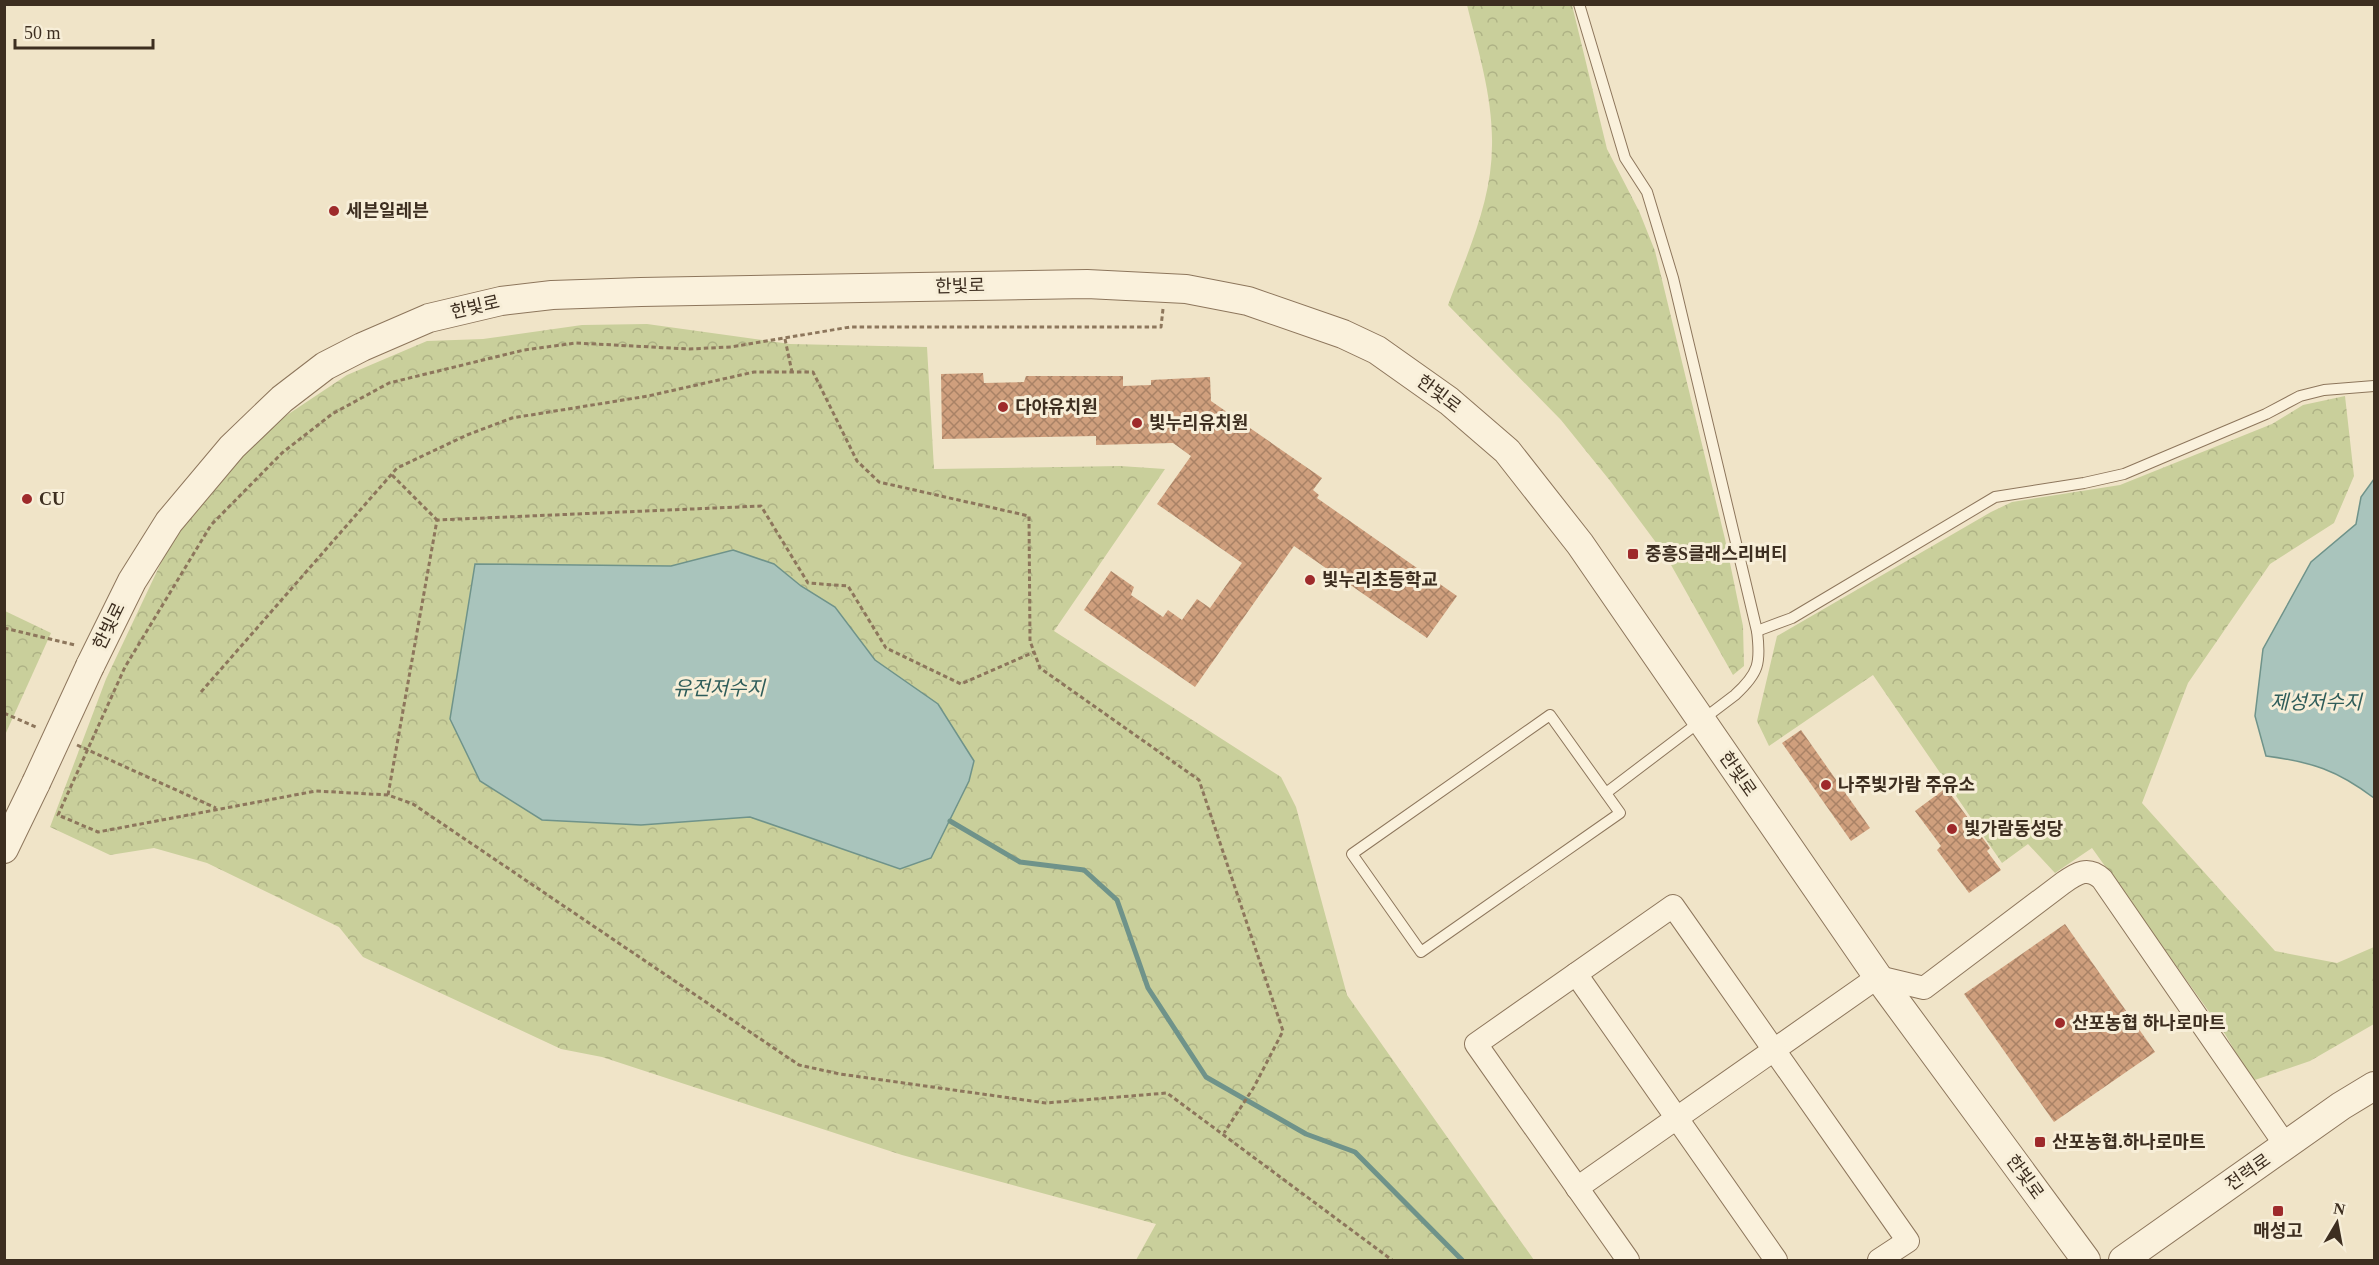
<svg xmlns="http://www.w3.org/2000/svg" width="2379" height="1265" viewBox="0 0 2379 1265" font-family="'Times New Roman','Noto Sans KR',serif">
	<defs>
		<pattern id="park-crowns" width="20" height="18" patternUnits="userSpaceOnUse" patternTransform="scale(1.5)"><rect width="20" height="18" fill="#c9cf9b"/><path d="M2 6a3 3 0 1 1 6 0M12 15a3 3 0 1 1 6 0" fill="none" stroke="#aeb285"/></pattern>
		<pattern id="building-cross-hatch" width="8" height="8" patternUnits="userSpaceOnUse" patternTransform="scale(1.5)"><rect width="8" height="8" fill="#cf9f7d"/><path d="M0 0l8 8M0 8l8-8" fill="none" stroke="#a98266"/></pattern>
	</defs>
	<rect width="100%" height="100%" fill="#f0e4c8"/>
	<!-- park -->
	<g fill="url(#park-crowns)">
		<path d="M1467 5H1572L1607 149 1639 211 1655 251 1725 539 1743 626 1744 666 1733 675 1666 556 1611 482 1561 420 1448 305C1467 254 1492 201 1492 145 1493 98 1478 50 1467 5Z"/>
		<path d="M647 324 790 344 927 347 934 469 1120 466 1165 469 1054 631 1281 777 1296 807 1347 995 1534 1260H1136L1156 1224 902 1155 602 1057 561 1049 363 957 339 927 207 863 154 848 110 855 50 827 106 679 168 548 203 492 257 435 347 375 427 341 483 339 582 325Z"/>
		<path d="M2345 396 2354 476 2334 523 2270 564 2188 683 2142 803 2275 951 2337 963 2374 947V1024L2310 1061 2252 1081 2225 1034 2092 848 2055 873 2028 844 2002 863 1873 675 1769 746 1757 721 1777 636 1991 512 2012 502 2120 485 2272 424 2303 405Z"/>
		<path d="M5 611 51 633 5 735Z"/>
	</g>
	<!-- water -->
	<g fill="#a9c4bc" stroke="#6f938a" stroke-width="1.5">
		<path d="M2374 479V798C2337 770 2312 762 2266 756L2255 716 2263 649 2311 562 2356 524 2361 497Z"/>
		<path d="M733 550 774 564 801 586 835 607 875 660 938 704 974 761 969 781 931 858 900 869 750 817 641 825 542 820 480 781 450 719 475 564 671 566Z"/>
	</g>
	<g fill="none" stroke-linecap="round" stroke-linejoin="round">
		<!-- stream -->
		<path stroke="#6f938a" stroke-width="5" d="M950 821 1020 862 1084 870 1117 900 1148 988 1206 1077 1306 1134 1355 1152 1462 1260"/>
	</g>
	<!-- building -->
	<g fill="url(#building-cross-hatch)">
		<path d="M983 373 984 383 1024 382 1026 376H1123V386L1151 385V380L1210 377 1211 401 1322 478 1313 490 1319 495 1317 498 1457 596 1427 638 1294 546 1195 687 1084 610 1111 571 1134 587 1131 595 1163 617 1168 610 1182 620 1197 599 1210 608 1242 563 1157 504 1191 456 1173 443 1096 445V436L942 439 941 374Z"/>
		<path d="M1801 730 1870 828 1851 841 1782 743Z"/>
		<path d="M1946 788 1990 848 1987 851 2001 870 1969 893 1937 850 1941 846 1915 811Z"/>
		<path d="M2065 924 2155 1052 2054 1122 1964 994Z"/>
	</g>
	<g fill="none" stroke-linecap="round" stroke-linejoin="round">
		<!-- service casing -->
		<g stroke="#8d765c" stroke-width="12">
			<g id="service">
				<path d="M1579 4 1625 158 1647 192 1673 278 1757 631C1761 663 1759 673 1735 695L1606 793"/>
				<path d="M1757 631 1792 618 1995 497 2084 483 2124 474 2266 414 2300 396 2324 390 2374 386"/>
				<path d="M1550 715 1620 813 1421 952 1352 854Z"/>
			</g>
		</g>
		<!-- minor casing -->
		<g stroke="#8d765c" stroke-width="24">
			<g id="minor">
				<path d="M1576 974 1776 1260"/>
				<path d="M1577 1188 1878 977 1924 988 2063 883C2077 873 2088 866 2102 879L2286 1146"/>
				<path d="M1628 1260 1476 1044 1673 906 1908 1241 1879 1260"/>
			</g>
		</g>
		<!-- tertiary casing -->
		<g stroke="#8d765c" stroke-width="30">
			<g id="tertiary">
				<path d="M90 666 132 581 169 522 232 447 282 399 325 366 362 347 429 318 501 301 552 295 641 292 1087 284 1186 289 1248 301 1343 334 1377 350 1449 401 1507 451 1580 544 1878 977 2086 1260"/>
				<path d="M4 849 36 783"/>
				<path d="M2123 1260 2341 1106 2374 1086"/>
			</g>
		</g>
		<!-- path -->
		<g stroke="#8d765c" stroke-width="3" stroke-dasharray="4.5 3" stroke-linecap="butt">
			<path d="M1163 309 1161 327H850L731 347 689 349 576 343 524 350 389 383 332 414 282 453 211 525 125 667 58 815 98 832 316 791 388 795 413 804 799 1065 840 1074 1046 1103 1167 1093 1392 1260"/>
			<path d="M785 339 792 372"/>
			<path d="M392 475 437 520"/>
			<path d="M4 628 75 645"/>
			<path d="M201 692 397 468 467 435 512 418 648 396 754 372H813L857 461 879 482 1029 516 1030 641 1040 668 1199 780 1283 1031 1254 1087 1224 1133"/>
			<path d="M4 713 38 728"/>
			<path d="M77 745 216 808"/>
			<path d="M388 795 437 520 761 506 808 583 848 586 886 648 961 684 1034 652"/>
		</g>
		<!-- service -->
		<use href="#service" stroke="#faf1dc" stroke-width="10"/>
		<!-- minor -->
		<use href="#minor" stroke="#faf1dc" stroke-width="22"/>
		<!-- tertiary -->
		<use href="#tertiary" stroke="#faf1dc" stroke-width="28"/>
		<!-- tertiary-bridge casing -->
		<g stroke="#8d765c" stroke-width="30" stroke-linecap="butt">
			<path id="tertiary-bridge" d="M36 783 90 666"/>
		</g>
		<!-- tertiary-bridge -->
		<use href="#tertiary-bridge" stroke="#faf1dc" stroke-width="28"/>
	</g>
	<!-- markers -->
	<g fill="#9e2a2b" stroke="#f7eed8" stroke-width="2">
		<circle cx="334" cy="211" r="6"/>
		<circle cx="1003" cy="407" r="6"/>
		<circle cx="1137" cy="423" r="6"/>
		<circle cx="27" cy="499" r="6"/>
		<rect x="1627" y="548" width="12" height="12" rx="3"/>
		<circle cx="1310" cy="580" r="6"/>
		<circle cx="1826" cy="785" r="6"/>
		<circle cx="1952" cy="829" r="6"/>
		<circle cx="2060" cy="1023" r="6"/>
		<rect x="2034" y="1136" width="12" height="12" rx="3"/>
		<rect x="2272" y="1205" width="12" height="12" rx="3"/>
	</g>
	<g text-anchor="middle" stroke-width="6" stroke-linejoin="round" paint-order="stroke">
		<!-- poi labels -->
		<g font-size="18" font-weight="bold" fill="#3d2e20" stroke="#f7eed8" text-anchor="start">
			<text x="346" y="217">세븐일레븐</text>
			<text x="1015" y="413">다야유치원</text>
			<text x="1149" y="429">빛누리유치원</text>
			<text x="39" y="505">CU</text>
			<text x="1645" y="560">중흥S클래스리버티</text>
			<text x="1322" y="586">빛누리초등학교</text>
			<text x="1838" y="791">나주빛가람 주유소</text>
			<text x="1964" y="835">빛가람동성당</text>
			<text x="2072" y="1029">산포농협 하나로마트</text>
			<text x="2052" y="1148">산포농협.하나로마트</text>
			<text x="2278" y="1237" text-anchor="middle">매성고</text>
		</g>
		<!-- street labels -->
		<g font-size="18" fill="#3d2e20" stroke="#f7eed8">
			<text transform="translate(960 286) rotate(-1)" y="6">한빛로</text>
			<text transform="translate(475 307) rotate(-13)" y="6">한빛로</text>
			<text transform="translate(1439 394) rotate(37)" y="6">한빛로</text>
			<text transform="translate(109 626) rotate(-64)" y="6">한빛로</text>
			<text transform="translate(1738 774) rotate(55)" y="6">한빛로</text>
			<text transform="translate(2248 1172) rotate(-35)" y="6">전력로</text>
			<text transform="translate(2025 1177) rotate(54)" y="6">한빛로</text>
		</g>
		<!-- water labels -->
		<g font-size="20" font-style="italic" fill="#2f5d5a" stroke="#f7eed8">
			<text x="719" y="695">유전저수지</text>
			<text x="2316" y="709">제성저수지</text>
		</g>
	</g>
	<!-- border -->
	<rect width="2379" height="1265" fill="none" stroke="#3d2e20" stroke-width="12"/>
	<!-- north arrow -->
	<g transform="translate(2337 1223) rotate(10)" stroke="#f7eed8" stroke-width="4.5" paint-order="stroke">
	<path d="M0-4.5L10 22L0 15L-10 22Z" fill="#3d2e20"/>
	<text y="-9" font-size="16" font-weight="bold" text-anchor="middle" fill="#3d2e20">N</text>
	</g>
	<!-- scale -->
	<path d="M15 39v9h138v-9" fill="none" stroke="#3d2e20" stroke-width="3"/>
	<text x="24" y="39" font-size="18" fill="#3d2e20" stroke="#f7eed8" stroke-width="4.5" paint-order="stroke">50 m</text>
</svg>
